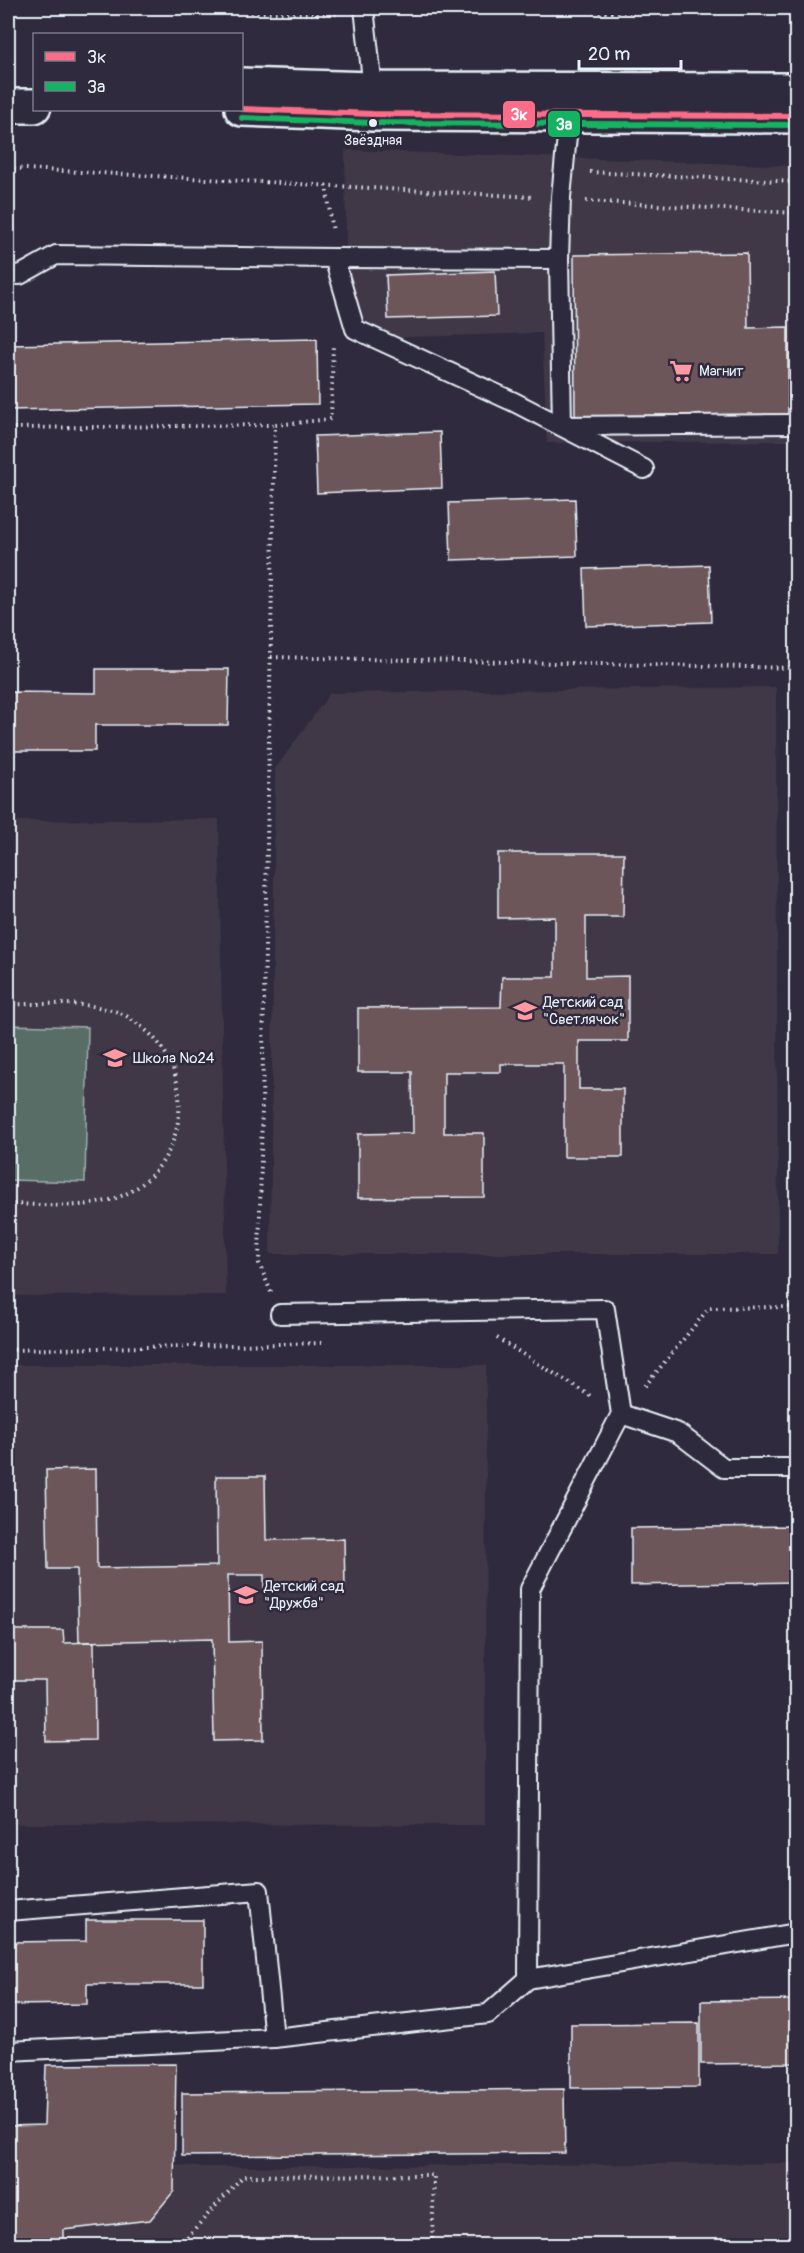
<svg xmlns="http://www.w3.org/2000/svg" width="804" height="2253" viewBox="0 0 804 2253" font-family="Pangolin,sans-serif">
	<rect width="100%" height="100%" fill="#2f2a3d"/>
	<filter id="ink" filterUnits="userSpaceOnUse"><feTurbulence type="fractalNoise" baseFrequency=".0167" numOctaves="2"/><feDisplacementMap in="SourceGraphic" scale="12" xChannelSelector="R" yChannelSelector="G"/><feConvolveMatrix kernelMatrix="1 2 1 2 8 2 1 2 1" color-interpolation-filters="sRGB"/></filter>
	<g filter="url(#ink)">
		<!-- built -->
		<g fill="#413846">
			<path d="M345 150 796 166V441L547 443 542 333 347 339Z"/>
			<path d="M776 687 778 1254H270L275 769 330 693Z"/>
			<path d="M219 819 226 1295 8 1296V821Z"/>
			<path d="M8 1365H486L485 1825 8 1824Z"/>
			<path d="M8 2149 199 2167 796 2163V2245H8Z"/>
		</g>
		<!-- park -->
		<path fill="#596d66" stroke="#a0afaf" stroke-width="1.5" d="M8 1025 88 1027 85 1182 8 1180Z"/>
		<!-- building -->
		<g fill="#6c575a" stroke="#e8f1f8" stroke-width="1.5">
			<path d="M747 253 748 328 788 327V414L575 416 574 255Z"/>
			<path d="M495 271 497 316 388 319 386 275Z"/>
			<path d="M317 339 318 404 8 410V345Z"/>
			<path d="M440 432 442 488 317 493 315 436Z"/>
			<path d="M575 499 577 556 451 560 449 503Z"/>
			<path d="M709 565 711 622 586 626 584 569Z"/>
			<path d="M96 669H229L228 725H95V751H8V692L96 693Z"/>
			<path d="M498 853H624L623 917H586V977L628 976V1041H579V1089H623V1157H564V1064H501V1072H444V1133H484V1197L358 1198V1134L413 1133 412 1072H358V1008L501 1007 502 977H555V917L498 918Z"/>
			<path d="M96 1469 97 1568 217 1566 216 1476H265L266 1540 344 1539 345 1588 264 1590V1575H228L229 1642 262 1641 263 1740 214 1741 212 1639 79 1642 77 1569H48L46 1470Z"/>
			<path d="M796 1526V1582L631 1585V1528Z"/>
			<path d="M8 1630H63L64 1643 94 1642 95 1740 46 1741 45 1680H8Z"/>
			<path d="M86 1920H203V1984H87V2004L8 2005V1942L86 1941Z"/>
			<path d="M796 2000V2063L701 2064V2001Z"/>
			<path d="M699 2023V2087L571 2088V2024Z"/>
			<path d="M176 2064 174 2191 150 2220 63 2230V2246H8V2126L44 2125 46 2065Z"/>
			<path d="M564 2089 565 2153 182 2156V2093Z"/>
		</g>
		<g fill="none" stroke-linecap="round" stroke-linejoin="round">
			<!-- lane casing -->
			<g stroke="#e8f1f8" stroke-width="22">
				<g id="lane">
					<path d="M364 8 373 89"/>
					<path d="M334 258 559 259 561 197 569 116"/>
					<path d="M559 259 562 426 796 424"/>
					<path d="M8 274 20 275 56 255 334 258 355 329 514 402 644 469"/>
					<path d="M621 1414 678 1433 724 1468H796"/>
					<path d="M8 1911 259 1891 274 2038"/>
					<path d="M528 1979 796 1933"/>
					<path d="M8 2051 274 2038 488 2014 528 1979 530 1589 621 1414 605 1309 280 1314"/>
				</g>
			</g>
			<!-- secondary casing -->
			<g stroke="#e8f1f8" stroke-width="38">
				<g id="secondary">
					<path d="M242 85 373 89 796 90"/>
					<path d="M8 106H34"/>
					<path d="M242 109 373 114 796 116"/>
				</g>
			</g>
			<!-- path -->
			<g stroke="#e8f1f8" stroke-width="4" stroke-dasharray="1.5 4.5" stroke-linecap="butt">
				<path d="M29 8 340 14"/>
				<path d="M389 13 796 11"/>
				<path d="M8 168 534 197"/>
				<path d="M590 172 796 182"/>
				<path d="M326 185 333 232"/>
				<path d="M586 201 796 213"/>
				<path d="M8 428 275 425"/>
				<path d="M271 657 796 668"/>
				<path d="M8 1004C44 1005 85 1000 120 1013 127 1015 133 1021 139 1025 202 1069 189 1172 116 1198 83 1210 42 1204 8 1204"/>
				<path d="M271 1292 259 1263 275 425 331 419 333 344"/>
				<path d="M497 1338 592 1397"/>
				<path d="M8 1350 325 1343"/>
				<path d="M645 1386 709 1308 796 1307"/>
				<path d="M179 2246 243 2176 434 2175 432 2246"/>
			</g>
			<!-- lane -->
			<use href="#lane" stroke="#2f2a3d" stroke-width="18"/>
			<!-- secondary -->
			<use href="#secondary" stroke="#2f2a3d" stroke-width="33"/>
			<!-- bus-1 casing -->
			<g stroke="#2f2a3d" stroke-width="10">
				<path id="bus-1" d="M242 109 373 114 796 116"/>
			</g>
			<!-- bus-2 casing -->
			<g stroke="#2f2a3d" stroke-width="10">
				<path id="bus-2" d="M242 118 373 123 796 125"/>
			</g>
			<!-- bus-1 -->
			<use href="#bus-1" stroke="#fb6d88" stroke-width="6"/>
			<!-- bus-2 -->
			<use href="#bus-2" stroke="#13b361" stroke-width="6"/>
		</g>
	</g>
	<!-- icons -->
	<defs>
		<g id="supermarket-bare" transform="scale(1.8)"><path d="M-6-5.5h2.5l.6 2H6L4.5 2H-2.5L-4.4-4H-6ZM-1.5 3.2a1.3 1.3 0 1 0 .1 0ZM3 3.2a1.3 1.3 0 1 0 .1 0Z" fill="#ff9aa2" stroke="#2f2a3d" stroke-width="2.5" paint-order="stroke"/></g>
		<g id="school-bare" transform="scale(1.8)"><path d="M0-5L7-2L0 1L-7-2ZM-4 1L0 2.5L4 1V4Q0 6-4 4Z" fill="#ff9aa2" stroke="#2f2a3d" stroke-width="2.5" paint-order="stroke"/></g>
	</defs>
	<g fill-rule="evenodd">
		<use href="#supermarket-bare" x="681" y="371"/>
		<use href="#school-bare" x="525" y="1011"/>
		<use href="#school-bare" x="115" y="1058"/>
		<use href="#school-bare" x="246" y="1595"/>
	</g>
	<!-- markers -->
	<circle fill="#e8f1f8" stroke="#2f2a3d" stroke-width="2" cx="373" cy="123" r="5"/>
	<g text-anchor="middle" stroke-width="5" stroke-linejoin="round" paint-order="stroke">
		<!-- bus labels -->
		<g font-size="14" fill="#e8f1f8" stroke="#2f2a3d">
			<text x="373" y="145">Звёздная</text>
		</g>
		<!-- poi labels -->
		<g font-size="15" fill="#e8f1f8" stroke="#2f2a3d" text-anchor="start">
			<text x="699" y="376">Магнит</text>
			<text x="543" y="1007">Детский сад<tspan x="543" dy="17">"Светлячок"</tspan></text>
			<text x="133" y="1063">Школа №24</text>
			<text x="264" y="1591">Детский сад<tspan x="264" dy="17">"Дружба"</tspan></text>
		</g>
	</g>
	<g stroke="#2f2a3d" stroke-width="2">
		<rect x="502" y="100" width="34" height="29" rx="6" fill="#fb6d88"/>
		<rect x="547" y="110" width="34" height="28" rx="6" fill="#13b361"/>
	</g>
	<g font-size="16" text-anchor="middle" font-weight="bold" fill="#fff">
		<text x="519" y="120">3к</text>
		<text x="564" y="130">3а</text>
	</g>
	<!-- margin -->
	<rect width="804" height="2253" fill="none" stroke="#2f2a3d" stroke-width="30"/>
	<rect x="15" y="15" width="774" height="2223" fill="none" stroke="#e8f1f8" stroke-width="2" filter="url(#ink)"/>
	<!-- legend -->
	<rect x="33" y="33" width="210" height="78" fill="#2f2a3d" stroke="#797a88" stroke-width="1.5"/>
	<rect x="45" y="52" width="30" height="9" fill="#fb6d88" stroke="#797a88" stroke-width="1.5"/>
	<text x="87" y="63" font-size="18" fill="#e8f1f8">3к</text>
	<rect x="45" y="82" width="30" height="9" fill="#13b361" stroke="#797a88" stroke-width="1.5"/>
	<text x="87" y="93" font-size="18" fill="#e8f1f8">3а</text>
	<!-- scale -->
	<path d="M579 60v9h102v-9" fill="none" stroke="#e8f1f8" stroke-width="3"/>
	<text x="588" y="60" font-size="18" fill="#e8f1f8" stroke="#2f2a3d" stroke-width="4.5" paint-order="stroke">20 m</text>
</svg>
